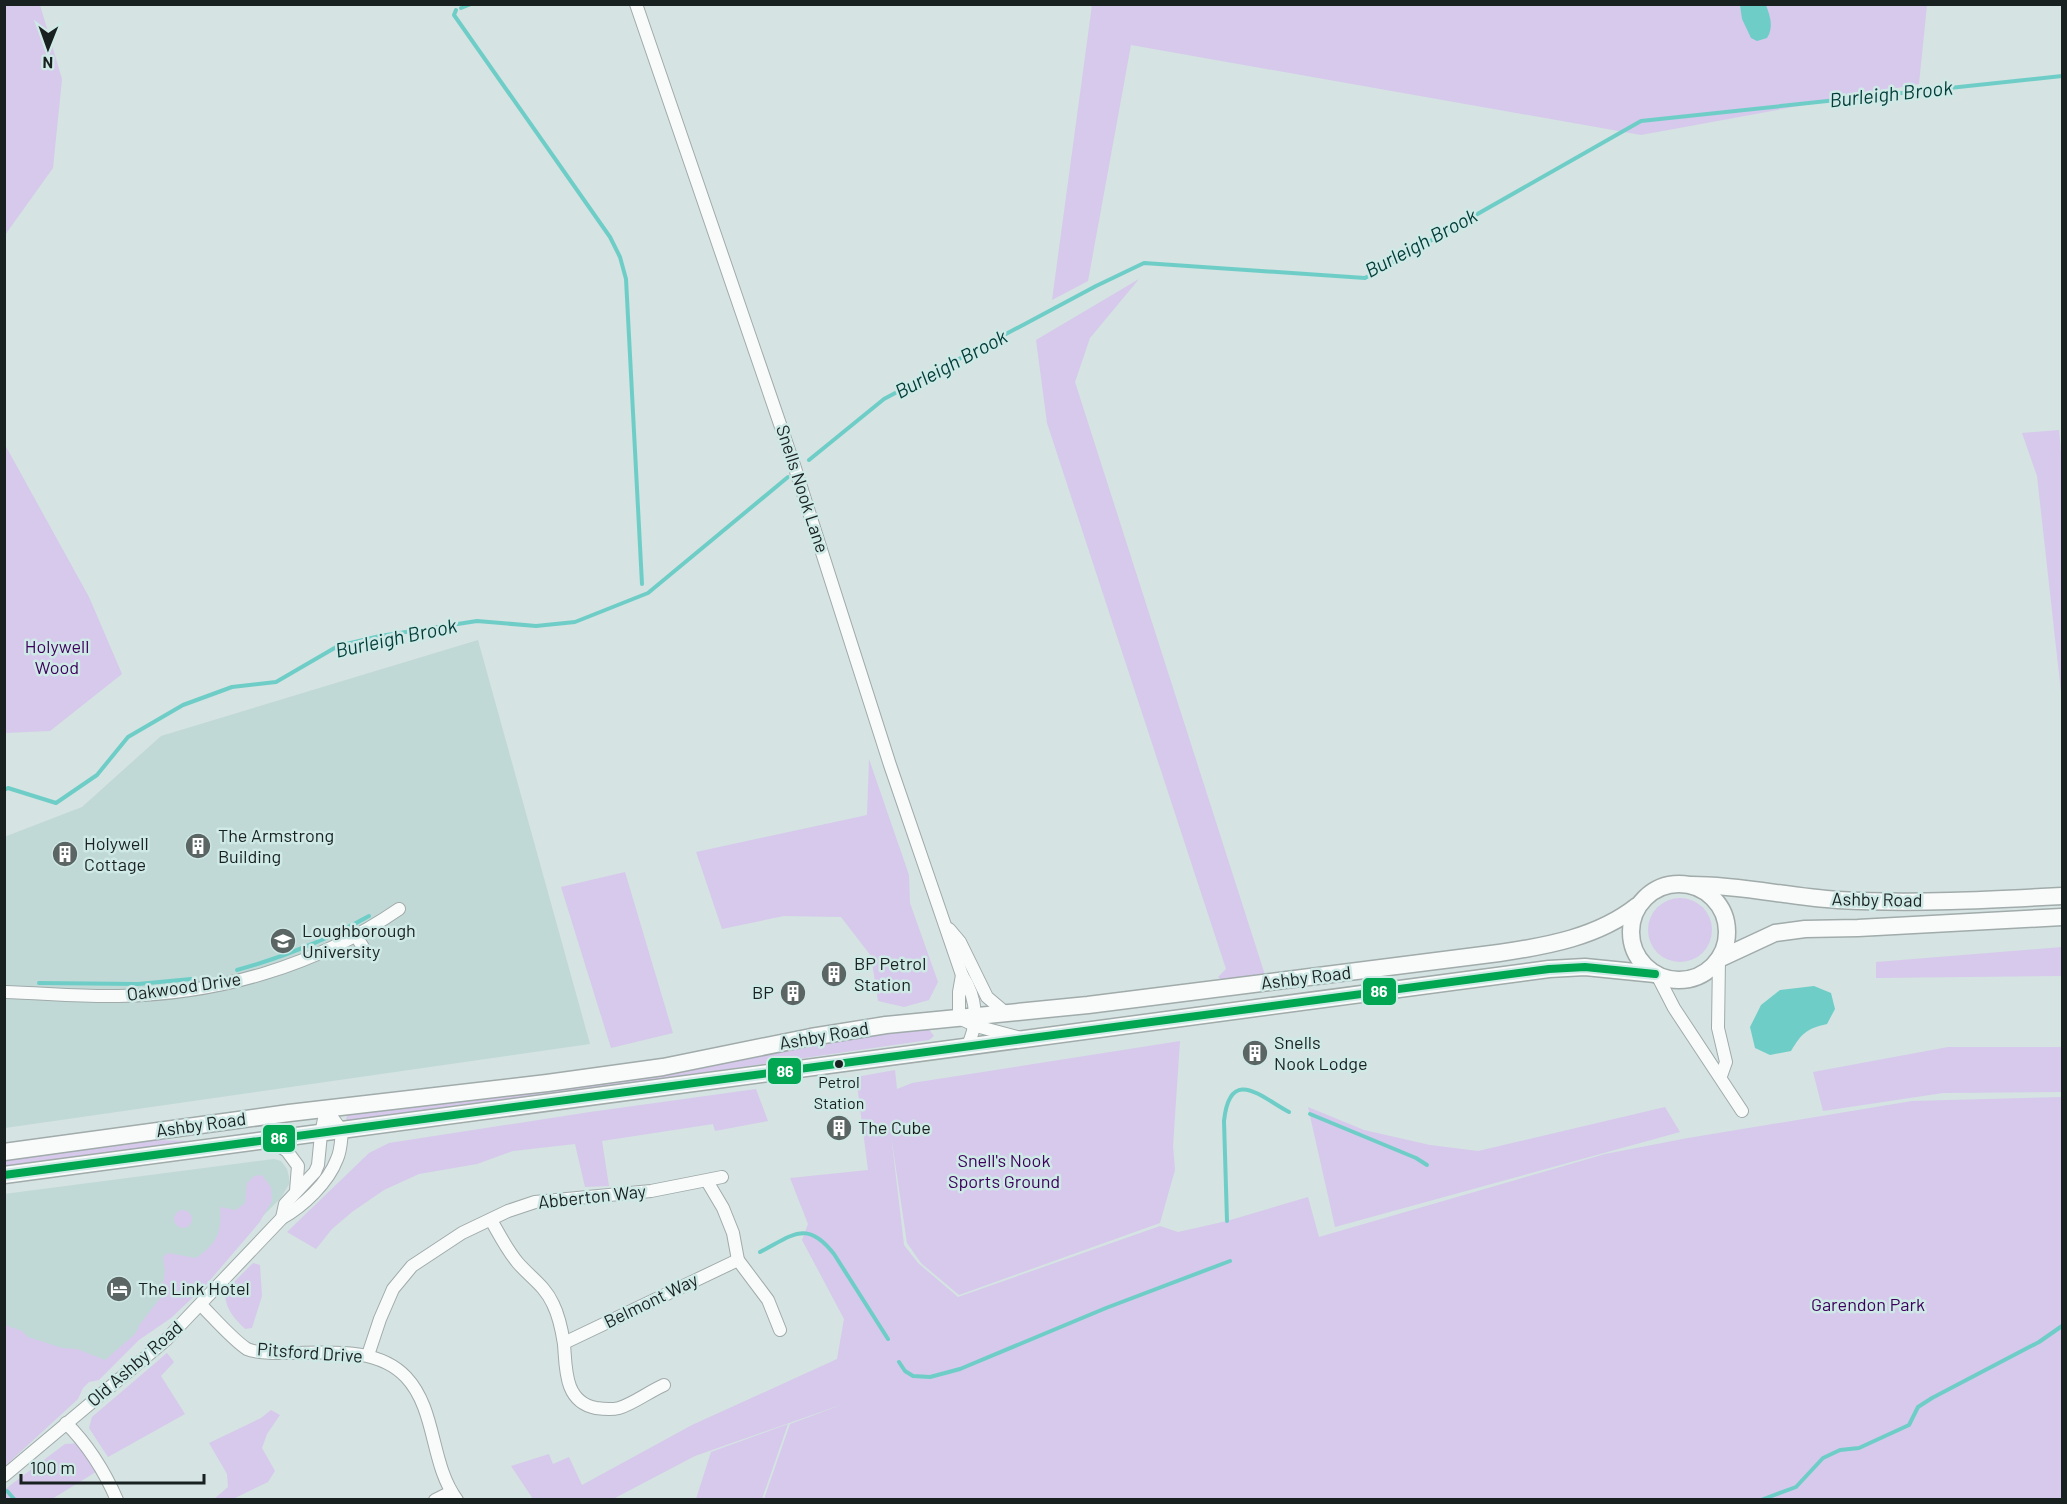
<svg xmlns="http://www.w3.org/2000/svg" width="2067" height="1504" viewBox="0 0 2067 1504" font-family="Barlow,sans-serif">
	<rect width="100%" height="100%" fill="#d5e3e2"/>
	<!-- built -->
	<g fill="#c0d9d6">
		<path d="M478 640 590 1044 5 1128 4 837 82 807 161 736Z"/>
		<path d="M274 1159 281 1161 287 1169 289 1177V1184L281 1198 160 1318 106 1366 5 1333 4 1194Z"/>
	</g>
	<!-- green -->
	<g fill="#d6c9ec">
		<path d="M5 4 40 5 62 79 53 168 5 235Z"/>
		<path d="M1092 5H1927L1919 84 1641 135 1131 45 1088 281 1052 300Z"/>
		<path d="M1139 279 1090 338 1075 382 1265 975 1224 982 1218 977 1226 969 1047 423 1036 340Z"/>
		<path d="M2059 430 2062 464V701L2037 476 2022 433Z"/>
		<path d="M4 443 89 597 122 674 50 731 5 733Z"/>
		<path d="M869 759 909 875 910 903 938 982 929 1000 904 1007 878 1001 871 956 841 917 784 916 722 929 696 852 867 815Z"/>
		<path d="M625 872 673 1033 611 1048 561 887Z"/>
		<circle cx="1680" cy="930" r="32"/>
		<path d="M2062 947V976L1876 978V962Z"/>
		<path d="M928 1028 934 1036 929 1040 353 1123 347 1121 346 1118 349 1113 667 1074 831 1042Z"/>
		<path d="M1180 1041 1173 1146 1175 1170 1160 1223 959 1295 921 1263 907 1243 891 1135 904 1245 918 1263 958 1297 1160 1226 1178 1232 1227 1221 1308 1197 1319 1237 1605 1154 1688 1138 1912 1101 2062 1097V1499H764L790 1424 849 1402 695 1456 613 1499H533L511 1466 549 1454 553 1464 569 1457 582 1485 692 1425 837 1359 844 1319 802 1240 808 1224 790 1178 868 1170 856 1077 895 1070 897 1089 912 1083Z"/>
		<path d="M1948 1047H2062V1092L1943 1093 1823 1111 1813 1072Z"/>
		<path d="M756 1089 768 1121 715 1131 713 1124 602 1141 609 1186 585 1187 575 1144 513 1151 477 1164 419 1174 384 1190 352 1212 332 1229 316 1249 287 1232 369 1153 389 1143 590 1112Z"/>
		<path d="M1308 1107 1364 1130 1430 1145 1478 1151 1665 1107 1680 1132 1335 1227Z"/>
		<path d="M153 1140 195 1141 5 1168 4 1160Z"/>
		<path d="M262 1175 271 1187 272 1201 259 1223 205 1286 171 1318 139 1340 99 1380 89 1382 83 1388 78 1399 5 1466V1325L22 1331 28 1337 62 1348 77 1349 105 1360 135 1334 140 1324 161 1297 165 1271 163 1257 168 1253 196 1258C217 1243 222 1233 220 1207L236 1210 245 1203 247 1183 254 1176Z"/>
		<circle cx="183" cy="1219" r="9"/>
		<path d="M253 1263 260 1265 262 1296 252 1328 245 1329C233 1317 225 1309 225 1291Z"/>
		<path d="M167 1353 174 1362 161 1376 185 1414 108 1457 89 1428 92 1417Z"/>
		<path d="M271 1410 280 1415 267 1434 262 1448 275 1471 268 1482 233 1499H214L228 1487 227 1474 209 1443 261 1418Z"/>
		<path d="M788 1424 762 1499H696L711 1452Z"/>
		<path d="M81 1443 99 1470 52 1499H5L4 1490 65 1444Z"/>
	</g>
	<!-- water -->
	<g fill="#6ecec7">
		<path d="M1740 5H1766C1770 16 1774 27 1767 38L1757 41 1751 38 1742 19Z"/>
		<path d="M1814 986 1831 993 1835 1009 1827 1024C1806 1029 1802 1033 1791 1051L1770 1055 1755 1048 1750 1027 1761 1005 1780 990Z"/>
	</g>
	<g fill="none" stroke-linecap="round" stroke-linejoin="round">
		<!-- stream -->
		<g stroke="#6ecec7" stroke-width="4">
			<path d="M461 8 471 4"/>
			<path d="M456 10 454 15 610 237 620 257 626 279 642 584"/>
			<path d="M809 460 884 399 1096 286 1144 263 1365 278 1641 121 2062 76"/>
			<path d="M4 790 8 788 56 803 97 775 128 737 183 705 232 687 276 682 338 646 380 636 477 621 536 626 575 622 648 593 788 477"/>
			<path d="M237 970C284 957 327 940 369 916"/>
			<path d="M39 983 138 984 191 979"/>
			<path d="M1310 1114 1416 1158 1427 1165"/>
			<path d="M1227 1221 1224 1121C1230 1065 1262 1098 1289 1112"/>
			<path d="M760 1252C793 1235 807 1219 834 1254L888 1339"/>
			<path d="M899 1362 905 1371 913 1376 930 1377 960 1369 1106 1308 1230 1261"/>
			<path d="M7 1491 15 1500"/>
			<path d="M1761 1500 1796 1487 1823 1458 1840 1450 1859 1448 1909 1425 1918 1407 1932 1398 2039 1342 2062 1326"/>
		</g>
		<!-- minor casing -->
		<g stroke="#a0abaa" stroke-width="14">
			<g id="minor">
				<path d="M636 4 794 465 890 765 962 975C977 998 979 1023 967 1047"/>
				<path d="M949 929 960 942 987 997 1007 1014"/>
				<path d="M356 936 366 952"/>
				<path d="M1719 959 1718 1028 1726 1062 1721 1076"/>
				<path d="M962 975 959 992V1018L976 1026 1021 1038"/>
				<path d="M1657 975 1674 1008 1742 1111"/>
				<path d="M4 992C43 993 81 997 119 996 219 994 316 966 399 909"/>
				<path d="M270 1140 287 1151 298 1166 296 1191"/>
				<path d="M707 1181 723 1208 733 1233 738 1260 768 1300 780 1330"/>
				<path d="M282 1218 285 1204 315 1172 318 1165 321 1134 326 1109"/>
				<path d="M491 1220C499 1234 507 1250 518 1263 530 1277 545 1286 553 1304 559 1316 562 1331 564 1344 566 1368 564 1402 596 1408 603 1409 611 1410 619 1408 633 1404 650 1391 664 1385"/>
				<path d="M201 1305C213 1317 233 1340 247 1349 256 1353 270 1353 279 1353 320 1354 375 1344 406 1377 437 1410 430 1464 457 1500"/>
				<path d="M564 1343 738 1260"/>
				<path d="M368 1355 380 1319 393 1289 412 1266 462 1233 508 1211 535 1202 651 1191 722 1177"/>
				<path d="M66 1423C89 1446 104 1470 117 1500"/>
				<path d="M4 1476 166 1340 282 1218C303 1206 328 1183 337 1159 341 1151 341 1140 342 1131L326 1109"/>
				<path d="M435 1500 451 1492"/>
			</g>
		</g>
		<!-- major casing -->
		<g stroke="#a0abaa" stroke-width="19">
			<g id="major">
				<circle cx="1679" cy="932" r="48"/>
				<path d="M1692 885C1741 885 1789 897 1838 900 1912 904 1988 900 2062 896"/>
				<path d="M1719 959 1775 933 1805 929 1858 928 2062 917"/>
				<path d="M4 1152 289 1113 547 1083 663 1067 811 1037 886 1025 1088 1005 1499 953C1547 946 1598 937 1637 906"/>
				<path d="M4 1175 1549 969 1585 967 1655 974"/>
			</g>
		</g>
		<!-- minor -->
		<use href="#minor" stroke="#f9fbfb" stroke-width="12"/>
		<!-- major -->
		<use href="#major" stroke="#f9fbfb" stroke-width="16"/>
		<!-- bus-1 casing -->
		<g stroke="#cfe9e6" stroke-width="12">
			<path id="bus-1" d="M4 1175 1549 969 1585 967 1655 974"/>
		</g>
		<!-- bus-1 -->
		<use href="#bus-1" stroke="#00a651" stroke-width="8"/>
	</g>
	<!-- icons -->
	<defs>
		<g id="building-disc" transform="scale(1.35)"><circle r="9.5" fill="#5a6564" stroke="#cfe9e6"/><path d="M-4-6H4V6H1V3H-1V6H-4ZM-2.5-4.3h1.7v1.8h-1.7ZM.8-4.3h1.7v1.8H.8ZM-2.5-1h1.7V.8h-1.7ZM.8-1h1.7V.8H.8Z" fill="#fff"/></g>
		<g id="university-disc" transform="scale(1.35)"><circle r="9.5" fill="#5a6564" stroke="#cfe9e6"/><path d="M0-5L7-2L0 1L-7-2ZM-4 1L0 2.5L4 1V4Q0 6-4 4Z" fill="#fff"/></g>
		<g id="hotel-disc" transform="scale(1.35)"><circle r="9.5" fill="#5a6564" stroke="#cfe9e6"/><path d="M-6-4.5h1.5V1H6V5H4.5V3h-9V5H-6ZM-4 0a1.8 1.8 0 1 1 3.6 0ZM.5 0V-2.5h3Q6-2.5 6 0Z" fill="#fff"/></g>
	</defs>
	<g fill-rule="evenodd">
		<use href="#building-disc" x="198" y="846"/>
		<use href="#building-disc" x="65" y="854"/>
		<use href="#university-disc" x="283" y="941"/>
		<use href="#building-disc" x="834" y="974"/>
		<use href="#building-disc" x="793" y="993"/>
		<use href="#building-disc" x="1255" y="1053"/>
		<use href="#building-disc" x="839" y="1128"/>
		<use href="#hotel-disc" x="119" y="1289"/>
	</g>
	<!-- markers -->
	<circle fill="#182120" stroke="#cfe9e6" stroke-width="2" cx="839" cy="1064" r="5"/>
	<g text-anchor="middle" stroke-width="5" stroke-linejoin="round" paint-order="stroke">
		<!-- bus labels -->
		<g font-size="16" fill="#182120" stroke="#cfe9e6">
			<text x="839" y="1088">Petrol<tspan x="839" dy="21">Station</tspan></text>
		</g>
		<!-- street labels -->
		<g font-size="18" fill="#182120" stroke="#cfe9e6">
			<text transform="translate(802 489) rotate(72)" y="6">Snells Nook Lane</text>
			<text transform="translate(1877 900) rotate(1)" y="6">Ashby Road</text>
			<text transform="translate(1306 978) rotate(-7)" y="6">Ashby Road</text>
			<text transform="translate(184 987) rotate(-8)" y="6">Oakwood Drive</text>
			<text transform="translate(824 1036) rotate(-10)" y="6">Ashby Road</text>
			<text transform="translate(201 1125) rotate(-8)" y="6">Ashby Road</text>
			<text transform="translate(592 1197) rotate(-6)" y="6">Abberton Way</text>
			<text transform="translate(651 1301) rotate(-26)" y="6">Belmont Way</text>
			<text transform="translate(310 1353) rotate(4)" y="6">Pitsford Drive</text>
			<text transform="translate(135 1364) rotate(-41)" y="6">Old Ashby Road</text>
		</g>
		<!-- park labels -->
		<g font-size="18" fill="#3e015d" stroke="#cfe9e6">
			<text x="57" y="653">Holywell<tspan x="57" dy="21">Wood</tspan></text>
			<text x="1004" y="1167">Snell's Nook<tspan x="1004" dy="21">Sports Ground</tspan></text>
			<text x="1868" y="1311">Garendon Park</text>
		</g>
		<!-- poi labels -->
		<g font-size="18" fill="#182120" stroke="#cfe9e6" text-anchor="start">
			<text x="218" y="842">The Armstrong<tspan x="218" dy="21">Building</tspan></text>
			<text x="84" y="850">Holywell<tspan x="84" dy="21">Cottage</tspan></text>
			<text x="302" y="937">Loughborough<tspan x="302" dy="21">University</tspan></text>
			<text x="854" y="970">BP Petrol<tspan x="854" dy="21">Station</tspan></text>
			<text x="774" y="999" text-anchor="end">BP</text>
			<text x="1274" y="1049">Snells<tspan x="1274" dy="21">Nook Lodge</tspan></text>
			<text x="858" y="1134">The Cube</text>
			<text x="138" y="1295">The Link Hotel</text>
		</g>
		<!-- water labels -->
		<g font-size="20" font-style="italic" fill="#003d39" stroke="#cfe9e6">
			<text transform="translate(1891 94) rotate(-6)" y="7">Burleigh Brook</text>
			<text transform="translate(1421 243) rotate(-28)" y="7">Burleigh Brook</text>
			<text transform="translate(951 364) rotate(-28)" y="7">Burleigh Brook</text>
			<text transform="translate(396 638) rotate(-12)" y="7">Burleigh Brook</text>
		</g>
	</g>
	<g stroke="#cfe9e6" stroke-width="2">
		<rect x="1362" y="977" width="35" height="29" rx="6" fill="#00a651"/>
		<rect x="767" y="1057" width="35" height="28" rx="6" fill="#00a651"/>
		<rect x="262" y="1124" width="34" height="29" rx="6" fill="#00a651"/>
	</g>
	<g font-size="16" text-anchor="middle" font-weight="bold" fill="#fff">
		<text x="1379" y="997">86</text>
		<text x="785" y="1077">86</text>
		<text x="279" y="1144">86</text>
	</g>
	<!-- border -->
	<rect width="2067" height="1504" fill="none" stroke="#182120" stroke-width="12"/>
	<!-- north arrow -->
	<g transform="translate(48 48) rotate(181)" stroke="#cfe9e6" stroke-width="4.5" paint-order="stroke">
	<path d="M0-4.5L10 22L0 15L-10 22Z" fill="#182120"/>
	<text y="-9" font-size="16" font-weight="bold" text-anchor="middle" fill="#182120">N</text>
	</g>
	<!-- scale -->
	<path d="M21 1474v9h183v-9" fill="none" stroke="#182120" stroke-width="3"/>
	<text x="30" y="1474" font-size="18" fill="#182120" stroke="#cfe9e6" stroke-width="4.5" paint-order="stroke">100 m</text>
</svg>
